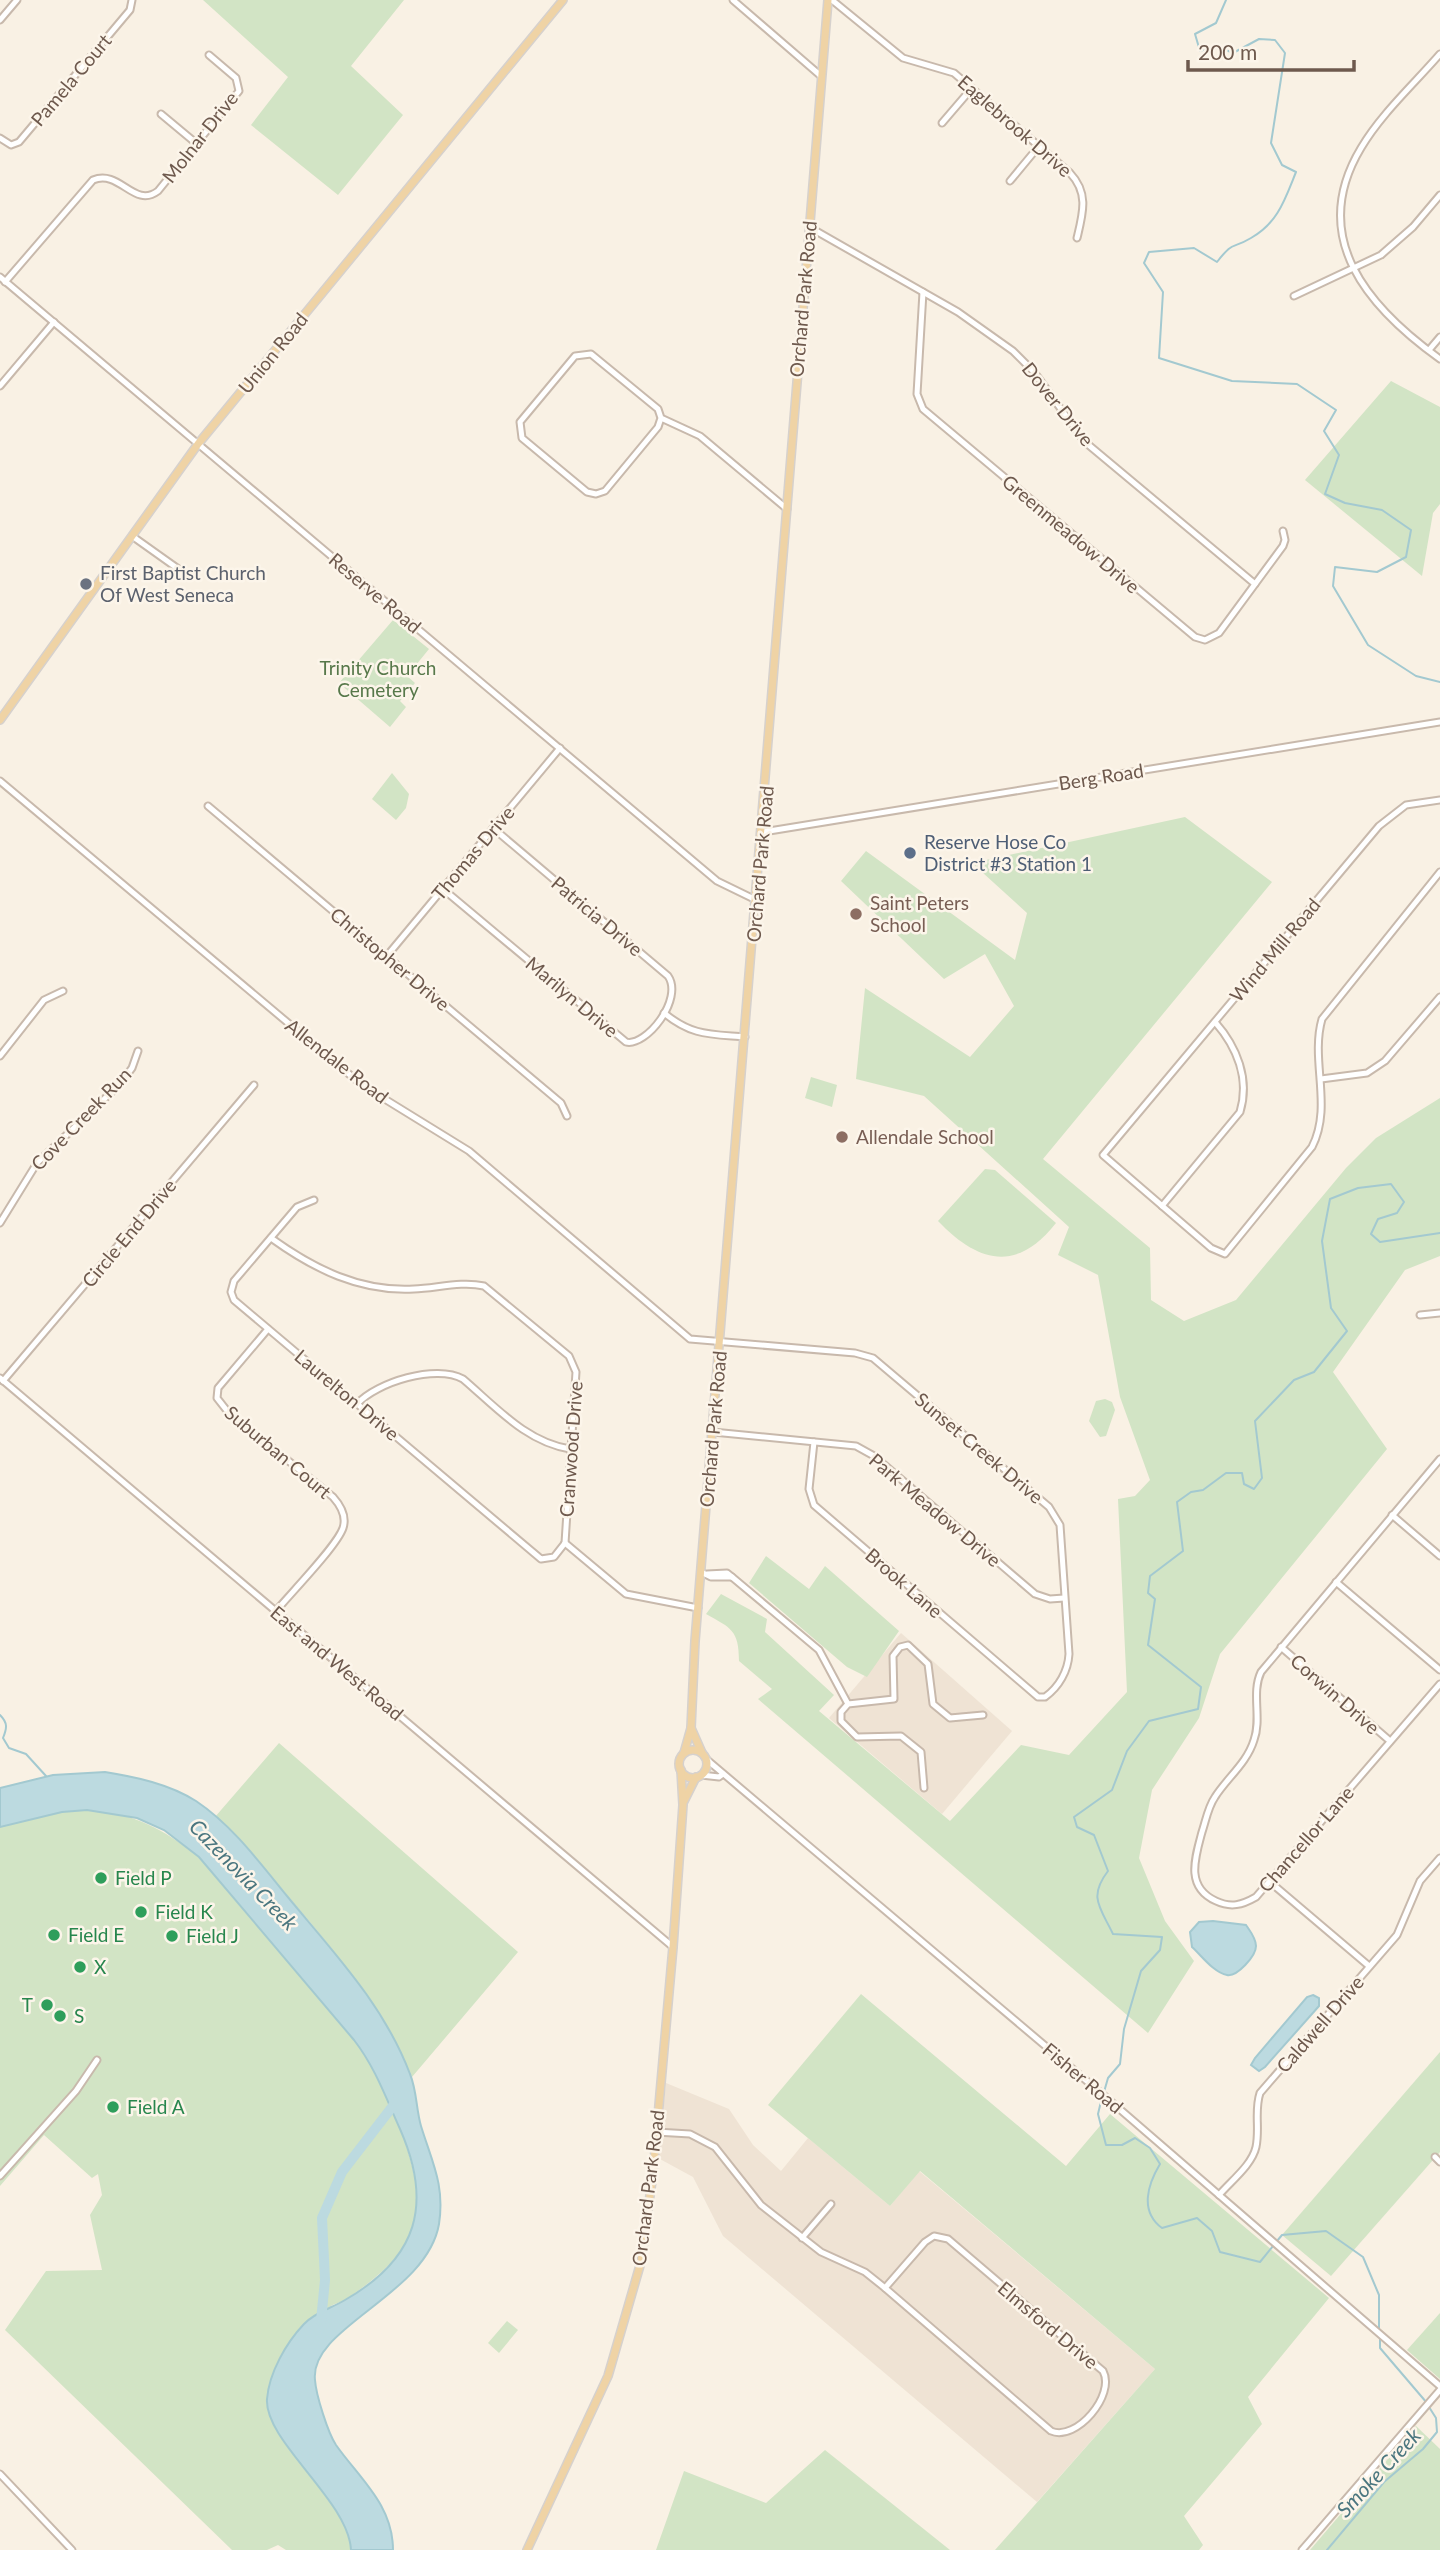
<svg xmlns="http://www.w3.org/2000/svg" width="1440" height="2550" viewBox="0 0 1440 2550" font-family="Lato,sans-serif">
	<rect width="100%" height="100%" fill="#f9f1e4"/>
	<!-- residential -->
	<g fill="#efe3d4">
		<path d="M901 1633 1012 1731 942 1814 829 1718Z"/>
		<path d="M666 2083 729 2109 753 2145 781 2171 808 2138 890 2206 919 2171 1155 2369 1037 2502 723 2236 693 2177 658 2158Z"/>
	</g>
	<!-- green -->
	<g fill="#d2e4c5">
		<path d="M203 0H404L351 66 403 115 338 195 251 125 288 77Z"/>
		<path d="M1391 381 1440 407V504L1433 513 1422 576 1305 480Z"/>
		<path d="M393 620 429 649 407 676 415 683 400 701 406 707 390 727 339 683Z"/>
		<path d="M392 773 409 794 406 808 396 820 372 799Z"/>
		<path d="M1185 817 1272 882 1043 1159 1150 1248 1151 1300 1184 1321 1236 1300 1346 1168 1376 1138 1440 1098V1256L1405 1270 1333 1372 1387 1449 1220 1654 1199 1718 1152 1790 1139 1858 1165 1921 1194 1961 1148 2033 758 1699 772 1689 739 1661C739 1630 731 1628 706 1614L721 1594 767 1619 765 1632 834 1695 819 1711 950 1821 1021 1745 1069 1755 1127 1692 1118 1499 1135 1496 1150 1480 1120 1397 1098 1275 1058 1255 1069 1227 924 1096 856 1079 865 988 970 1057 1014 1006 985 954 944 979 841 881 866 851 1015 960 1027 913 972 863Z"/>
		<path d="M811 1077 837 1085 832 1107 805 1098Z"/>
		<path d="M985 1169 995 1170 1056 1223C1017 1273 978 1263 938 1221Z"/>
		<path d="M1105 1399 1112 1402 1115 1410 1106 1436 1100 1437 1089 1421 1096 1401Z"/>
		<path d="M766 1556 809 1589 825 1566 899 1631 867 1677 847 1667 749 1583Z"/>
		<path d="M279 1743 518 1952 412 2077C367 1978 296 1907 227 1826L215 1817Z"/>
		<path d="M87 1810C137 1814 161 1828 199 1857 236 1902 274 1946 312 1990 331 2013 353 2035 369 2060 388 2090 424 2179 417 2214 410 2252 378 2277 348 2298 343 2302 335 2303 329 2307 305 2322 267 2371 267 2401 267 2445 349 2500 351 2550H286L278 2545 267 2550H232L5 2330 46 2271 102 2270 90 2215 102 2195 98 2174 92 2178 44 2135 0 2186V1827L62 1812Z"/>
		<path d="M861 1994 1066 2166 1110 2114 1329 2298 1248 2397 1262 2424 1184 2516 1203 2545 1199 2550H995L1155 2369 920 2171 890 2206 768 2105Z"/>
		<path d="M1440 2052V2152L1331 2276 1282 2235Z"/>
		<path d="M1440 2313V2379L1407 2350Z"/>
		<path d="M507 2321 518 2330 499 2353 488 2343Z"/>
		<path d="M1416 2426 1440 2449V2550H1310Z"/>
		<path d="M825 2450 950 2550H656L684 2471 766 2503Z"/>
	</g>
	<!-- water -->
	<g fill="#bcdae0" stroke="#a3c9d0" stroke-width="2">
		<path d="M105 1772C136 1777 169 1784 196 1801 232 1825 260 1863 287 1896 334 1953 384 2005 410 2074 417 2091 416 2109 421 2126 432 2162 445 2185 439 2224 427 2295 309 2327 315 2380 316 2395 328 2433 336 2445 360 2479 393 2505 393 2550H351C349 2501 264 2441 267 2399 269 2373 286 2343 304 2324 315 2312 332 2308 345 2300 418 2258 433 2204 400 2129 386 2098 375 2067 354 2040L199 1857 164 1830 137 1818 87 1810 62 1812 0 1827V1788L53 1775Z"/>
		<path d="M1213 1921 1246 1925C1250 1931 1256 1938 1256 1946 1256 1956 1237 1977 1227 1975 1214 1973 1201 1955 1192 1947L1190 1932 1199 1922Z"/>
		<path d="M1313 1995 1319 1998V2006L1265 2067 1259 2071 1251 2065 1255 2058 1307 1997Z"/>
	</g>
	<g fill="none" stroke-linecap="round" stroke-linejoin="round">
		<!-- stream -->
		<g stroke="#a3c9d0" stroke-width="2">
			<path d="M1226 0 1216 23 1195 34 1200 51 1217 46 1233 53 1259 39 1275 40 1285 53 1271 143 1282 165 1296 172C1285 199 1278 223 1251 238 1231 250 1234 240 1217 262L1194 248 1149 252 1144 263 1163 292 1159 358 1232 381 1297 384 1336 410 1324 431 1339 455 1325 494 1345 503 1382 510 1411 530 1406 557 1377 572 1335 567 1333 586 1368 645 1416 676 1440 682"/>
			<path d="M0 1715C8 1723 7 1728 3 1738L9 1748 26 1754 46 1776"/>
			<path d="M1104 2092 1108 2078 1120 2064 1124 2029 1141 1971 1160 1950 1162 1937 1113 1934C1100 1907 1088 1897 1108 1871L1094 1835 1077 1827 1074 1817 1112 1790 1127 1751 1149 1721 1198 1709 1201 1687 1148 1645 1155 1599 1148 1593 1150 1576 1183 1551 1177 1502 1191 1492 1203 1490 1226 1473H1242L1244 1484 1254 1489 1262 1478 1255 1421 1294 1380 1314 1372 1347 1331 1331 1308 1322 1241 1330 1199 1358 1188 1391 1184 1404 1202 1397 1213 1378 1219 1371 1234 1380 1242 1440 1233"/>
			<path d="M1102 2097 1098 2114 1106 2145H1122L1135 2138 1150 2148 1160 2164C1148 2184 1139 2211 1162 2228L1197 2218 1212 2231 1220 2252 1260 2262 1273 2246"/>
			<path d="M1277 2241 1282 2235 1326 2231 1363 2257 1379 2295V2329"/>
			<path d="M1380 2338V2348L1427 2403"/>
			<path d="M1327 2550 1384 2482 1423 2449 1437 2432 1436 2418 1429 2407"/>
		</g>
		<!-- river -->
		<path stroke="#bcdae0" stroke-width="10" d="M321 2321 325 2280 322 2218 342 2172 399 2098"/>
		<!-- minor casing -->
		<g stroke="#c8b9ac" stroke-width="9">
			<g id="minor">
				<path d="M733 0 821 76"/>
				<path d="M832 0 903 58 954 73 1070 173C1089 193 1083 213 1077 238"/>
				<path d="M0 20 17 0"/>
				<path d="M1440 54C1414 84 1381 114 1361 148 1307 238 1369 308 1440 359"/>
				<path d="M161 114 197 144"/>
				<path d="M942 123 972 88"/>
				<path d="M0 138 11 145 19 142 130 10 132 0"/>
				<path d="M1010 181 1039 146"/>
				<path d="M809 227 958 312 1013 351 1034 372 1085 442 1255 584"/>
				<path d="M0 277 717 881 756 900"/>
				<path d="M5 282 93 180C120 169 134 209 158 191L239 91 236 78 209 55"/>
				<path d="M923 292 917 394 923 409 1195 637 1205 640 1219 633 1283 546 1285 540 1283 531"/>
				<path d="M1294 296 1381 255 1413 227 1440 195"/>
				<path d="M1429 350 1440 337"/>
				<path d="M0 386 54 322"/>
				<path d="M661 418 658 427 605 491 596 494 587 492 522 438 520 422 575 356 591 354 658 409 661 418 700 436 787 509"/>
				<path d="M132 536 184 573"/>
				<path d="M0 781 362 1085 469 1151 690 1339 855 1353 873 1358 1049 1507 1060 1525 1069 1654C1068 1671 1059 1687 1045 1697H1038L814 1505 809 1489 814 1442"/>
				<path d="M1440 800 1406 805 1379 826 1103 1155 1211 1248 1225 1254 1312 1147C1333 1106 1310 1061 1322 1019L1440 872"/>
				<path d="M208 806 561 1103 567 1116"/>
				<path d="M763 832 1440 722"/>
				<path d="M443 889 626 1042C646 1047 684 999 668 976L493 828"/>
				<path d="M386 957 560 748"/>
				<path d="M664 1013C692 1036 710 1034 745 1037"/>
				<path d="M0 1056 44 1000 63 991"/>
				<path d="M1321 1079 1367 1073 1385 1061 1440 997"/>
				<path d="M314 1200 297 1207 234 1281 231 1292 234 1300 541 1559 554 1557 565 1543"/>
				<path d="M1162 1206 1240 1112C1250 1079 1237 1047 1215 1022"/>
				<path d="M0 1223 37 1163 120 1084 132 1068 138 1051"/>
				<path d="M271 1238C314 1269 360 1292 414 1289 437 1288 462 1281 484 1286L569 1356 576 1372 565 1543"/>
				<path d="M1420 1315 1440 1313"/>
				<path d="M268 1329 218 1388 217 1398 228 1412 333 1497C341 1506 347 1516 343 1528 337 1546 290 1594 276 1611"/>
				<path d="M0 1378 673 1947"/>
				<path d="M3 1381 254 1085"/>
				<path d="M357 1404C377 1382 436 1364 463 1379 496 1407 526 1442 570 1449"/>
				<path d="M713 1432 856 1446 874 1456 1035 1594 1050 1599 1064 1598"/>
				<path d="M1440 1459 1261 1672C1251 1693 1262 1718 1254 1740 1247 1763 1227 1778 1215 1797 1208 1807 1206 1820 1202 1832 1195 1858 1185 1887 1216 1901 1231 1908 1242 1905 1256 1897L1440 1684"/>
				<path d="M1392 1515 1440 1556"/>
				<path d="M565 1543 626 1594 698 1608"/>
				<path d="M701 1572 711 1577H732L727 1573 707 1574"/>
				<path d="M732 1577 819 1650 848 1704"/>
				<path d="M1336 1582 1440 1670"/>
				<path d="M1281 1647 1390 1741"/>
				<path d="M706 1759 1101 2093 1440 2386"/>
				<path d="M701 1775 719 1777 723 1774"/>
				<path d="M924 1788 921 1752 901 1736 857 1737 841 1721V1712L848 1704 894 1699 893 1656 900 1647 908 1645 928 1664 933 1704 950 1718 983 1715"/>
				<path d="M1270 1882 1369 1966"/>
				<path d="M656 2132 690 2134 715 2147 761 2205 821 2252 865 2272 885 2288"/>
				<path d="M1435 2157 1440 2162"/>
				<path d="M0 2176 76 2091 97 2060"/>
				<path d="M1219 2195C1231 2181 1252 2165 1256 2147 1260 2128 1254 2111 1260 2093L1397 1935 1420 1881 1440 1858"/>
				<path d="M934 2236 948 2239 1103 2371C1116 2395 1076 2442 1051 2431L885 2288 925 2242Z"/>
				<path d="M802 2238 831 2204"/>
				<path d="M0 2474 72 2550"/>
				<path d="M1302 2550 1440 2390"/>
			</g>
		</g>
		<!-- major casing -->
		<g stroke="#d6d1cd" stroke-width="10">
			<g id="major">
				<path d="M0 720 198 444 563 0"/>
				<path d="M691 1728 702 1753"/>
				<circle cx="693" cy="1764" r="14"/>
				<path d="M684 1753 691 1728 695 1641 828 0"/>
				<path d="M684 1801 696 1777"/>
				<path d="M527 2550 608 2376 641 2262 653 2173 673 1947 683 1805 681 1770"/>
			</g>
		</g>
		<!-- minor -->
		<use href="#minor" stroke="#fff" stroke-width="5"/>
		<!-- major -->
		<use href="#major" stroke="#efd3a5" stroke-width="7"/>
	</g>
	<!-- markers -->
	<circle fill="#6b7280" stroke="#fcf5ea" stroke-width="2.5" cx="86" cy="584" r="7"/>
	<circle fill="#5c6f8a" stroke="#fcf5ea" stroke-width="2.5" cx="910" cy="853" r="7"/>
	<g fill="#8d6e63" stroke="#fcf5ea" stroke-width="2.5">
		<circle cx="856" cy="914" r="7"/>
		<circle cx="842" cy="1137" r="7"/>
	</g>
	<g fill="#2e9e5b" stroke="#fcf5ea" stroke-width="2.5">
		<circle cx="101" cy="1878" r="7"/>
		<circle cx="141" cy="1912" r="7"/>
		<circle cx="54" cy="1935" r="7"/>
		<circle cx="172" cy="1936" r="7"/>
		<circle cx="80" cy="1967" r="7"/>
		<circle cx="47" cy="2005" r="7"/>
		<circle cx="60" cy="2016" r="7"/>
		<circle cx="113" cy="2107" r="7"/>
	</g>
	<g text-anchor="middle" stroke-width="5" stroke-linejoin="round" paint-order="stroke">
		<!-- street labels -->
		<g font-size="19" fill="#6e594d" stroke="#fcf5ea">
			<text transform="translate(71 80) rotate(-50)" y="7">Pamela Court</text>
			<text transform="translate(1015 126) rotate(41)" y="7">Eaglebrook Drive</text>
			<text transform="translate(200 137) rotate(-52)" y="7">Molnar Drive</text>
			<text transform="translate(803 299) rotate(-85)" y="7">Orchard Park Road</text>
			<text transform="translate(273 353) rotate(-51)" y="7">Union Road</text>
			<text transform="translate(1058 404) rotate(51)" y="7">Dover Drive</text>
			<text transform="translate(1071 534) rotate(40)" y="7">Greenmeadow Drive</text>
			<text transform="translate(375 593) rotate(40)" y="7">Reserve Road</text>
			<text transform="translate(1101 777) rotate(-9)" y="7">Berg Road</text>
			<text transform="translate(473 853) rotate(-50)" y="7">Thomas Drive</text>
			<text transform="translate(760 864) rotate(-85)" y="7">Orchard Park Road</text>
			<text transform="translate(597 916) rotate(40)" y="7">Patricia Drive</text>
			<text transform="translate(1275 950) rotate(-50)" y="7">Wind Mill Road</text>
			<text transform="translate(390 959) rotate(40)" y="7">Christopher Drive</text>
			<text transform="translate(572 997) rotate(40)" y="7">Marilyn Drive</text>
			<text transform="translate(337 1061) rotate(38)" y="7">Allendale Road</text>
			<text transform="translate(81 1119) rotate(-46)" y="7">Cove Creek Run</text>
			<text transform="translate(129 1233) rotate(-50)" y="7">Circle End Drive</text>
			<text transform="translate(347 1395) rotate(40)" y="7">Laurelton Drive</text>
			<text transform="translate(713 1429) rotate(-85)" y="7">Orchard Park Road</text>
			<text transform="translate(979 1448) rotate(40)" y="7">Sunset Creek Drive</text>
			<text transform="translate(571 1449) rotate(-86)" y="7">Cranwood Drive</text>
			<text transform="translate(278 1452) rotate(40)" y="7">Suburban Court</text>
			<text transform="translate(935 1510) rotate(40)" y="7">Park Meadow Drive</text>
			<text transform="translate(904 1583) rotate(41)" y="7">Brook Lane</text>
			<text transform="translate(337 1663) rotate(40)" y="7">East and West Road</text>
			<text transform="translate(1335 1694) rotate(41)" y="7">Corwin Drive</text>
			<text transform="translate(1306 1839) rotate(-49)" y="7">Chancellor Lane</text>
			<text transform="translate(1320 2024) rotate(-49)" y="7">Caldwell Drive</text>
			<text transform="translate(1083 2078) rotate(40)" y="7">Fisher Road</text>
			<text transform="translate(648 2188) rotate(-83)" y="7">Orchard Park Road</text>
			<text transform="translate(1048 2325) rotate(40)" y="7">Elmsford Drive</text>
		</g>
		<!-- worship labels -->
		<g font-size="19" fill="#5b616d" stroke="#fcf5ea" text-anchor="start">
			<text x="100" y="580">First Baptist Church<tspan x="100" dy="22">Of West Seneca</tspan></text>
		</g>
		<!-- park labels -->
		<g font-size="19" fill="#57784a" stroke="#fcf5ea">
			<text x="378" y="675">Trinity Church<tspan x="378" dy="22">Cemetery</tspan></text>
		</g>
		<!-- service labels -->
		<g font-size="19" fill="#4e5e75" stroke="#fcf5ea" text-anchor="start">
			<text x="924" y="849">Reserve Hose Co<tspan x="924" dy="22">District #3 Station 1</tspan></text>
		</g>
		<!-- education labels -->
		<g font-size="19" fill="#785e54" stroke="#fcf5ea" text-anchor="start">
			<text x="870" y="910">Saint Peters<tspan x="870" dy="22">School</tspan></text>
			<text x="856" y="1144">Allendale School</text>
		</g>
		<!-- leisure labels -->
		<g font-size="19" fill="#27864d" stroke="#fcf5ea" text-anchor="start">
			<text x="115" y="1885">Field P</text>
			<text x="155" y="1919">Field K</text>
			<text x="68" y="1942">Field E</text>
			<text x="186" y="1943">Field J</text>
			<text x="94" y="1974">X</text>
			<text x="33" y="2012" text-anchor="end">T</text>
			<text x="74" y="2023">S</text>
			<text x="127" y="2114">Field A</text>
		</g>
		<!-- water labels -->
		<g font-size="21" font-style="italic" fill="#4a767f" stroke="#fcf5ea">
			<text transform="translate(243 1875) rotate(46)" y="7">Cazenovia Creek</text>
			<text transform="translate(1379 2473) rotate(-47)" y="7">Smoke Creek</text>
		</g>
	</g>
	<!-- scale -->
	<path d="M1188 60v10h166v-10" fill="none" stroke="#6e594d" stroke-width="3.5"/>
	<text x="1198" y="60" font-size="21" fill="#6e594d" stroke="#fcf5ea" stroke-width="5" paint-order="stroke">200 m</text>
</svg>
